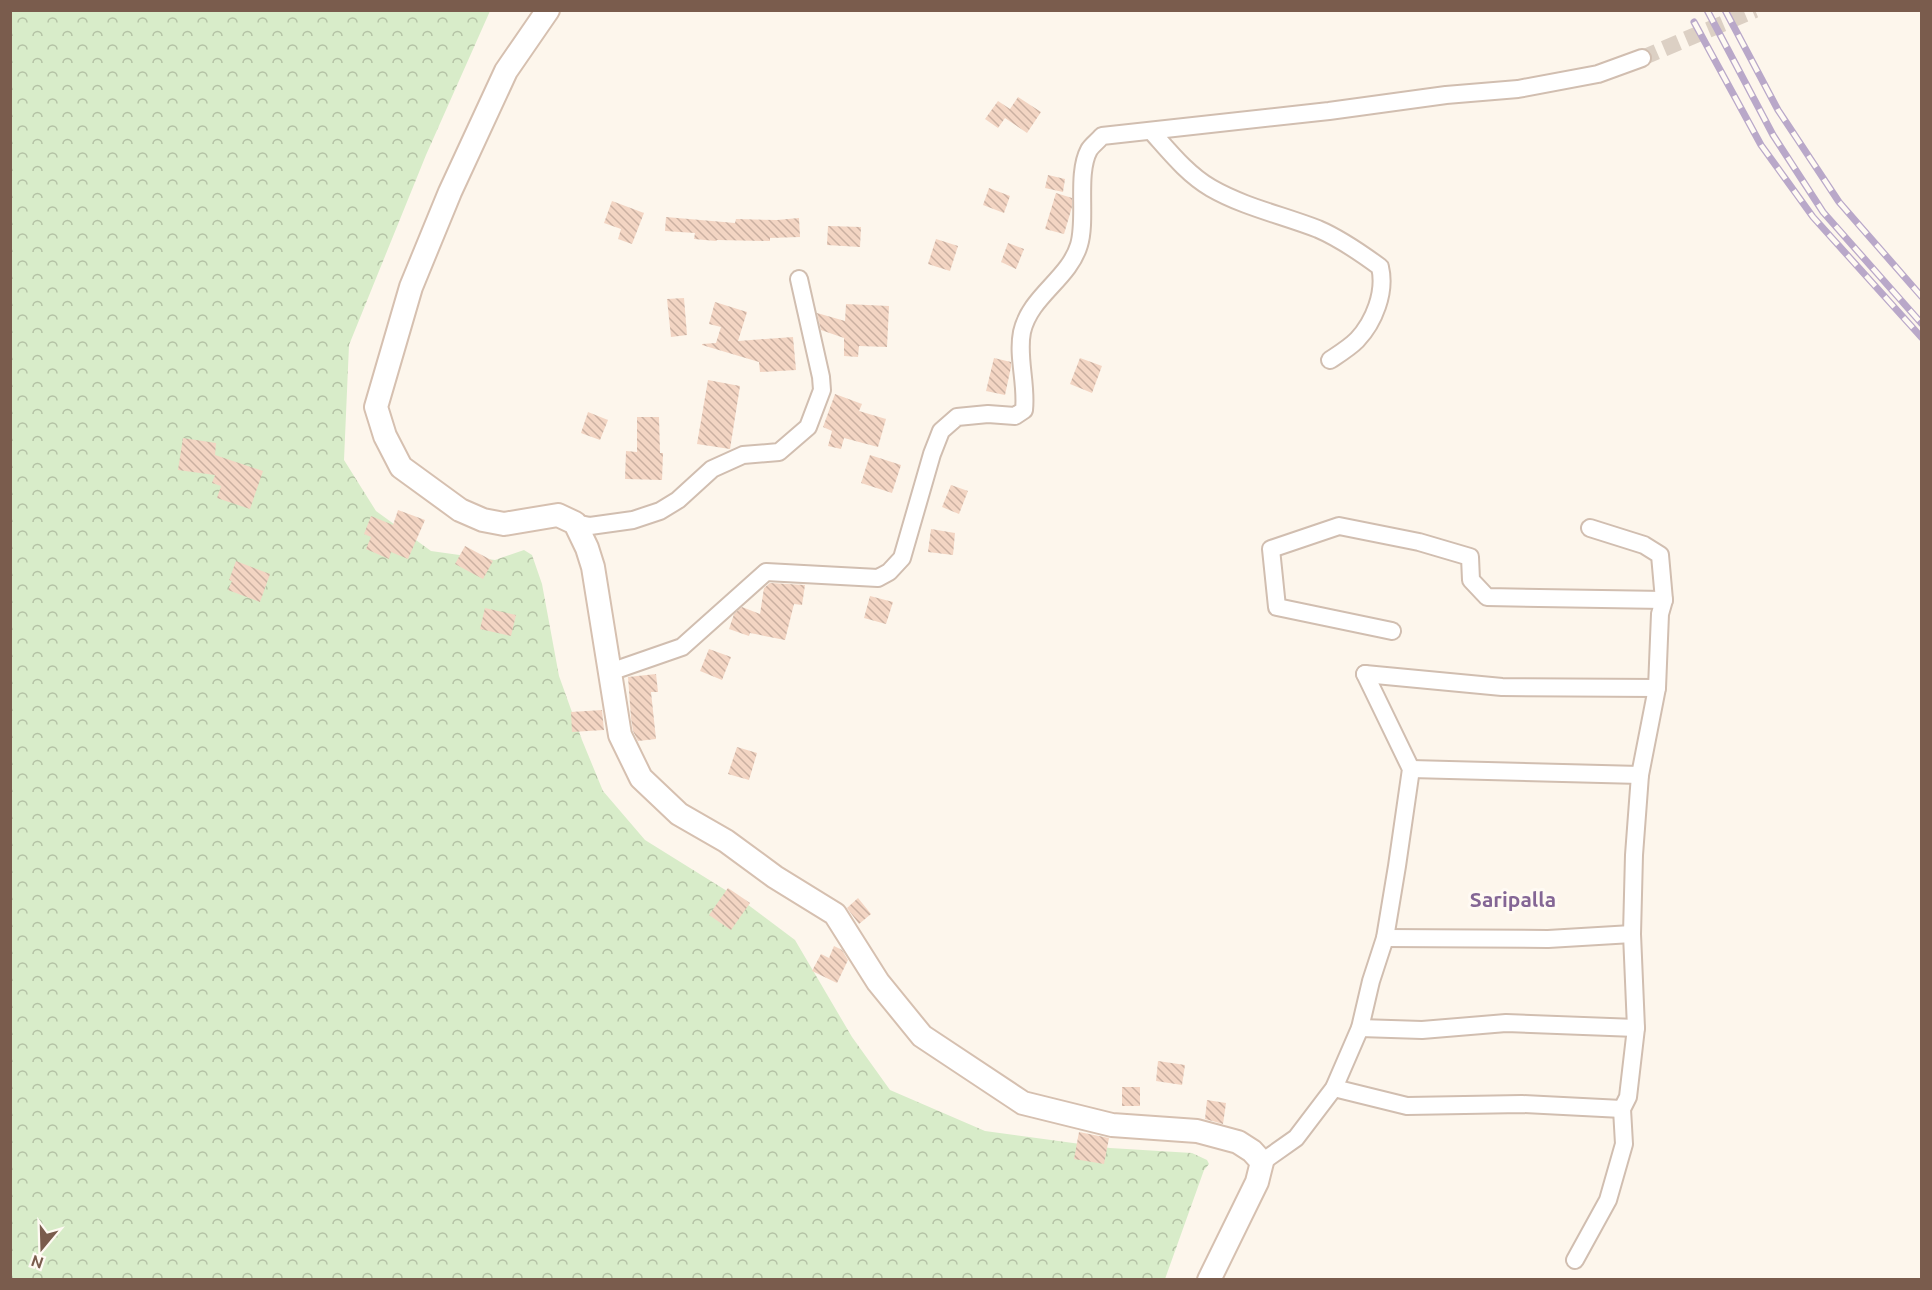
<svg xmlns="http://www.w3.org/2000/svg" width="1932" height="1290" viewBox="0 0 1932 1290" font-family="Ubuntu,sans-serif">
	<defs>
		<pattern id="forest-crowns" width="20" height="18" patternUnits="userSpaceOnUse" patternTransform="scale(1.5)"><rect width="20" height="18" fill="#d8ecc9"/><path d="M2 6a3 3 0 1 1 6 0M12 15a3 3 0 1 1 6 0" fill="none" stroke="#b4c2a5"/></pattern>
		<pattern id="building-back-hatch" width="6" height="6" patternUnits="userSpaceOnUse" patternTransform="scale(1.5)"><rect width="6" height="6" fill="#f3d5c3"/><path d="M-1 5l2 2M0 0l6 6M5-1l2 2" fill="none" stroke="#cab0a1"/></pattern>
	</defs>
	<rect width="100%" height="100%" fill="#fdf6ec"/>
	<!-- forest -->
	<path fill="url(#forest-crowns)" d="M10 11H490L426 155 349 345 344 460 376 511 431 551 495 560 524 550 532 555 542 584 559 676 582 740 603 791 645 840 743 901 795 940 852 1037 890 1090 985 1131 1110 1148 1192 1153 1207 1160 1209 1164 1204 1170 1165 1279H11Z"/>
	<!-- building -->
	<g fill="url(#building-back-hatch)">
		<path d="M1018 97 1041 112 1027 133 1005 118 998 128 985 119 998 101 1010 109Z"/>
		<path d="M1048 175 1065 179 1063 192 1045 188Z"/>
		<path d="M989 188 1010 196 1004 213 983 205Z"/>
		<path d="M1056 193 1072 198V207L1064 234 1045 229Z"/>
		<path d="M612 201 644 213 632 244 618 239 621 229 604 223Z"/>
		<path d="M666 217 735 223 736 219 777 220 799 218 800 237 770 238V241L717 240 716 241 694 239 695 233 665 231Z"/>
		<path d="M828 226 861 227 860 247 827 245Z"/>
		<path d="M936 239 958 246 950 271 928 264Z"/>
		<path d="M1008 243 1024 249 1016 269 1001 262Z"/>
		<path d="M684 298 687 335 671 337 667 299Z"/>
		<path d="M715 302 747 312 738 341 793 337 796 370 760 372 759 362 702 345V344L716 343 721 327 709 324Z"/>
		<path d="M846 304 889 306 887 347 859 346 858 357 844 356V338L821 330 817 313 845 321Z"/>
		<path d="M994 358 1011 362V367L1005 395 986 391Z"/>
		<path d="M1080 358 1102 366 1092 393 1070 384Z"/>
		<path d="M708 380 740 386 730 449 697 444Z"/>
		<path d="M835 394 862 404 859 411 886 419 878 447 844 438 841 449 828 446 832 431 823 427Z"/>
		<path d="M588 412 608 420 600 440 581 433Z"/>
		<path d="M637 417H659L660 453H663L662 480 625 479 626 451 637 452Z"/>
		<path d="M183 438 216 443 215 455 263 471 250 509 217 498 221 486 212 483 215 475 178 470Z"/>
		<path d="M870 455 901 465 892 493 861 483Z"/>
		<path d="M951 485 968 491 959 514 942 507Z"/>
		<path d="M398 510 425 520 408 559 391 552 389 559 366 549 371 537 364 534 371 516 393 525Z"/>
		<path d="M931 529 955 533 953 555 928 552Z"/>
		<path d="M465 546 493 561 483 579 455 564Z"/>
		<path d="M236 561 270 574 260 602 228 590 232 581 229 580Z"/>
		<path d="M770 583 805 585 802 605 794 604 785 640 750 633 749 636 729 629 734 614 742 607 760 614 764 588Z"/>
		<path d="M870 596 893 602 886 624 864 618Z"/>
		<path d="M485 608 516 615 511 636 480 629Z"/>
		<path d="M709 649 731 657 722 680 700 671Z"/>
		<path d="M656 674 658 692H651L656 739 638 741 633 731 631 718 628 677Z"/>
		<path d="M602 710 604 730 572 732 571 712Z"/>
		<path d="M737 747 757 753 749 780 728 774Z"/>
		<path d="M728 888 750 903 731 930 709 915Z"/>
		<path d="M858 898 871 914 859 924 847 908Z"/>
		<path d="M834 946 842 950 848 960 837 983 812 971 821 954 829 958Z"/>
		<path d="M1158 1061 1185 1065 1182 1085 1156 1081Z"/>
		<rect x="1122" y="1087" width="18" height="19"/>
		<path d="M1207 1100 1226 1103 1223 1124 1205 1119Z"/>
		<path d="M1079 1132 1109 1138 1104 1164 1074 1159Z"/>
	</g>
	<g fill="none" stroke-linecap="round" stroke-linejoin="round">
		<!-- street-tunnel -->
		<path stroke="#dcd0c4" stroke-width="16" stroke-dasharray="16 8" stroke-linecap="butt" d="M1642 58 1755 10"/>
		<!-- street casing -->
		<g stroke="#d1beb0" stroke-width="20">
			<g id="street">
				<path d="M1151 131C1169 151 1187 174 1211 188 1244 207 1282 215 1318 229 1339 238 1361 253 1380 267 1386 292 1374 322 1357 340 1349 348 1339 354 1330 360"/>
				<path d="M575 523 590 526 633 520 660 511 678 500 712 469 743 455 779 452 808 427 822 390 821 377 799 279"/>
				<path d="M1392 631 1277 607 1271 549 1339 526 1419 542 1470 557 1471 580 1487 597 1664 600"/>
				<path d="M610 672 682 647 766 572 878 578 889 572 902 558 932 454 941 431 957 417 988 414 1015 416 1024 410C1027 384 1017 357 1022 332 1030 296 1069 279 1079 245 1087 219 1076 174 1089 150 1092 145 1098 141 1102 136L1329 111 1446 95 1518 89 1598 74 1642 58"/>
				<path d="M1365 674 1502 687 1657 688"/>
				<path d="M1411 769 1640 775"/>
				<path d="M1385 938 1548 939 1632 934"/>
				<path d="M1360 1028 1422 1030 1506 1023 1636 1028"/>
				<path d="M1334 1088 1407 1106 1522 1104 1622 1109"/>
				<path d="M1262 1162 1296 1138 1334 1088 1360 1028 1371 981 1385 938 1397 866 1411 769 1365 674"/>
				<path d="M1575 1260 1608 1200 1624 1144 1622 1109 1628 1097 1636 1028 1632 934 1634 855 1640 775 1657 688 1660 614 1664 600 1660 555 1644 545 1590 528"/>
			</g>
		</g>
		<!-- secondary casing -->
		<g stroke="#d6c0b0" stroke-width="26">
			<path id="secondary" d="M548 10 506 71 450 192 411 287 376 407 385 436 401 467 460 510 483 520 504 524 558 515 575 523 587 548 593 567 620 735 641 778 679 814 726 841 775 877 835 914 878 982 922 1036 1023 1103 1112 1125 1197 1131 1238 1142 1252 1151 1262 1162 1257 1182 1209 1280"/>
		</g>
		<!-- street -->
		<use href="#street" stroke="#fff" stroke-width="16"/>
		<!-- secondary -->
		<use href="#secondary" stroke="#fff" stroke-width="22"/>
		<!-- rail casing -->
		<g stroke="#b9a8c9" stroke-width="7">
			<g id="rail">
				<path d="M1707 10 1773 135 1823 212 1922 324"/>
				<path d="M1725 10 1778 110 1839 202 1922 297"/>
				<path d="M1694 22 1761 145 1813 217 1922 338"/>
			</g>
		</g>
		<!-- rail -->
		<use href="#rail" stroke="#fffaf3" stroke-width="4.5" stroke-dasharray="14" stroke-linecap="butt"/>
	</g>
	<g text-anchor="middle" stroke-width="6" stroke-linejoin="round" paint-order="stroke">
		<!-- quarter labels -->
		<g font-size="21" font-weight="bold" fill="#846695" stroke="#fffaf3">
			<text x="1513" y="907">Saripalla</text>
		</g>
	</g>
	<!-- border -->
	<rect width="1932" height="1290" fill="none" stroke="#7a5c4d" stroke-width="24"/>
	<!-- north arrow -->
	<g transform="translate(42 1248) rotate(199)" stroke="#fffaf3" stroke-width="4.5" paint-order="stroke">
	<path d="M0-4.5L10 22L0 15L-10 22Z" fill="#7a5c4d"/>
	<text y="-9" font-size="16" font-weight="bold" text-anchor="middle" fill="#7a5c4d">N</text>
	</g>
</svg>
